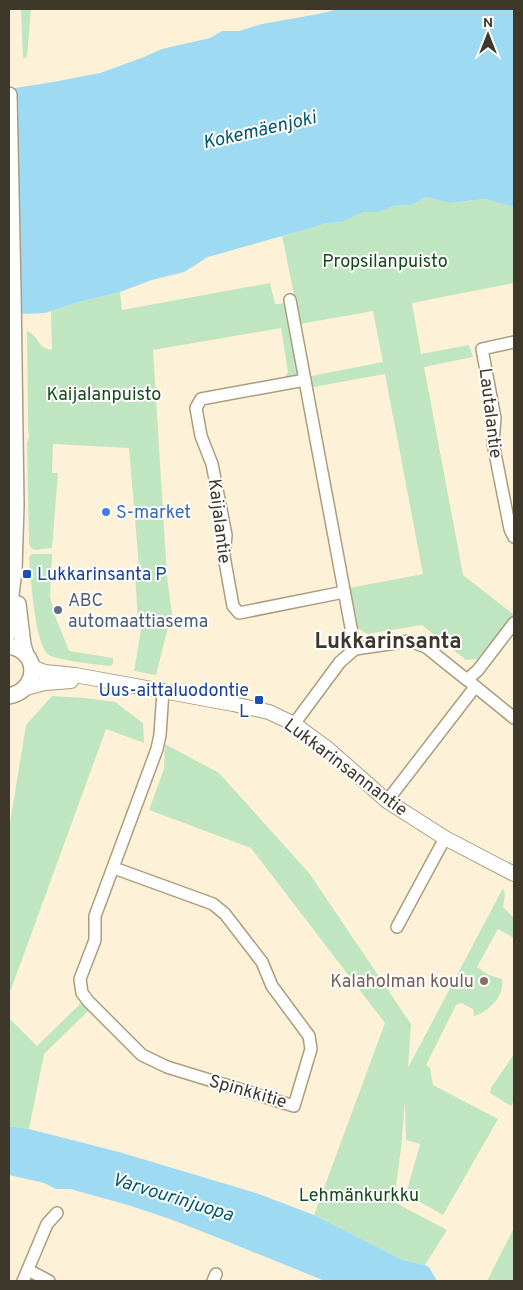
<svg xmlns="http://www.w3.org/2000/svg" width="523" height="1290" viewBox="0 0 523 1290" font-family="Overpass,sans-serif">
	<rect width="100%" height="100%" fill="#fdf2d7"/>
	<!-- green -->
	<g fill="#c0e5c1">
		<path d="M21 9H31L27 57 23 59Z"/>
		<path d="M426 197 449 203 485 199 514 207V283L412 303 421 354 469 345 473 357 424 367 463 575 514 615 477 659 466 660 422 625 367 634 358 628 349 588 423 574 385 374 313 387 311 376 383 362 373 311 300 324 282 236 328 223 342 222 364 212H378L394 206 412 205Z"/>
		<path d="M270 283 275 304 289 303 300 368 295 376 284 378 288 372 281 328 153 350 167 576 173 622 169 623 156 675 134 671 142 624 138 622 135 573 137 571 139 566 129 448 53 444 52 473H58L52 548 35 550 31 548 29 543 27 444 29 437 28 428 27 331C41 337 36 348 52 350L51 311 75 303 120 292 122 310Z"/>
		<path d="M32 554H52L50 597 54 613 69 651 113 658V664L110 666C99 665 56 660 49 655 34 644 31 576 29 557Z"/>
		<path d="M52 696 85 698 115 702 143 723 144 743 106 729 9 995V829L26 725Z"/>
		<path d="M165 744 219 773 309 873 411 1024 408 1067 409 1066 503 888 505 894 503 907 514 918V938L498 929 477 967 489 975 502 979C505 996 489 1011 474 1016L473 1009 461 1003 456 1005 426 1065 430 1068 433 1085 498 1119 443 1215 406 1194 420 1144 406 1140 405 1102 401 1148 394 1202 447 1230 425 1265 403 1260 314 1215 385 1023 251 848 149 810 164 769Z"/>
		<path d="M81 1003 89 1010 44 1054 29 1129 9 1126V1018L37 1046Z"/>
		<path d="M514 1054V1101L511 1106 490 1093 491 1088Z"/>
		<path d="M514 1228V1281H487Z"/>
	</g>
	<!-- water -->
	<g fill="#9edbf2">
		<path d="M339 9H514V207L485 199 449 203 426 197 412 205 394 206 378 212H364L342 222 328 223 208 257 184 272 152 280 120 292 75 303 45 313 27 314 9 312V89L53 82 100 73 144 57 162 49 210 38 222 31H239L262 24 318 14Z"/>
		<path d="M9 1126 29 1129 119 1152 259 1194 314 1215 403 1260 425 1265 429 1267 437 1281H325L221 1239 170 1219 128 1205 70 1189H56L44 1183 9 1175Z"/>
	</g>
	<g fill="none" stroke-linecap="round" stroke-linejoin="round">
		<!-- minor casing -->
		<g stroke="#ab9d7e" stroke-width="14">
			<g id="minor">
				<path d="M290 300 355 649"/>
				<path d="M514 342 482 349 495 418 493 443 510 529 514 537"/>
				<path d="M305 380 201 399 196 408 201 436 212 464 226 535 224 556 233 606 239 613 344 592"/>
				<path d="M471 683 514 718"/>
				<path d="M294 724 340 662 355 649 410 641 426 647 467 680 478 670 514 623"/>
				<path d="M387 801 475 687"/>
				<path d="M114 868 213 904 225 914 262 962 272 986 309 1036 311 1049 294 1106 167 1067 142 1055 89 1002 82 993 80 979 95 940V916L157 749 160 735 163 691"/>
				<path d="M397 927 445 838"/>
				<path d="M28 1270 49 1281"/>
				<path d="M23 1281 47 1224 57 1213"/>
				<path d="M213 1281 216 1274"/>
			</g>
		</g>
		<!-- tertiary casing -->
		<g stroke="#ab9d7e" stroke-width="16">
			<g id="tertiary">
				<path d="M32 666 37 669 45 672 75 675 163 691 233 704 269 712 294 724 328 749 387 801 445 838 514 874"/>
				<path d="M26 688 45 683 71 681"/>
			</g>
		</g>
		<!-- secondary casing -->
		<g stroke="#ab9d7e" stroke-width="18">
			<g id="secondary">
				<path d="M9 95 13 292 16 506 14 570 10 603 9 633"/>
				<path d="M18 604 23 645 26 655"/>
				<path d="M9 646C40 651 39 690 9 696"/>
			</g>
		</g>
		<!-- minor -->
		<use href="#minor" stroke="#fff" stroke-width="11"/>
		<!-- tertiary -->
		<use href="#tertiary" stroke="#fff" stroke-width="14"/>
		<!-- secondary -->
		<use href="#secondary" stroke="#fff" stroke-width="15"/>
	</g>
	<!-- markers -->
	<circle fill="#3f7fe0" stroke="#fff" stroke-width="2" cx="106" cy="512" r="5"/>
	<g fill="#1a4fb4" stroke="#fff" stroke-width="2">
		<rect x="22" y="569" width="10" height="10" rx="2.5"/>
		<rect x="254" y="695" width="10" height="10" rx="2.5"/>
	</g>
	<circle fill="#5c6f8a" stroke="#fff" stroke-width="2" cx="58" cy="610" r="5"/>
	<circle fill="#8d6e63" stroke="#fff" stroke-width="2" cx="484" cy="981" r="5"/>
	<g text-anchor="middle" stroke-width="4" stroke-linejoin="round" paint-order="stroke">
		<!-- park labels -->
		<g font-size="18" fill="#134c1a" stroke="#fff">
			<text x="385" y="267">Propsilanpuisto</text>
			<text x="104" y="400">Kaijalanpuisto</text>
			<text x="359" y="1201">Lehmänkurkku</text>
		</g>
		<!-- street labels -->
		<g font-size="18" fill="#3e382b" stroke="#fff">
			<text transform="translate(491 413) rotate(83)" y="6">Lautalantie</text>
			<text transform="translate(220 521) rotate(83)" y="6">Kaijalantie</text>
			<text transform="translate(346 767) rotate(37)" y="6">Lukkarinsannantie</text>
			<text transform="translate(248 1091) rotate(16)" y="6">Spinkkitie</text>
		</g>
		<!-- shop labels -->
		<g font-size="18" fill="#366cbe" stroke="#fff" text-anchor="start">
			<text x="116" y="518">S-market</text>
		</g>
		<!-- transit labels -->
		<g font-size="18" fill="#164399" stroke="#fff" text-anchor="start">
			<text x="37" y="580">Lukkarinsanta P</text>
			<text x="249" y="696" text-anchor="end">Uus-aittaluodontie<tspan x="249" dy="21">L</tspan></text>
		</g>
		<!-- service labels -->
		<g font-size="18" fill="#4e5e75" stroke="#fff" text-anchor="start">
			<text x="68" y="606">ABC<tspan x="68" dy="21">automaattiasema</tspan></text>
		</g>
		<!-- education labels -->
		<g font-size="18" fill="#785e54" stroke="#fff" text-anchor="end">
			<text x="474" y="987">Kalaholman koulu</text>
		</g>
		<!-- water labels -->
		<g font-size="19" font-style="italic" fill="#00576e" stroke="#fff">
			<text transform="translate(259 129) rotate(-13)" y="7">Kokemäenjoki</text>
			<text transform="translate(173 1196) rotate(17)" y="7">Varvourinjuopa</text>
		</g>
		<!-- district labels -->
		<g font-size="22" font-weight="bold" fill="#3e382b" stroke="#fff">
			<text x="388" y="648">Lukkarinsanta</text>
		</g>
	</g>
	<!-- border -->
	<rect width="523" height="1290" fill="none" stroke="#3e382b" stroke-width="20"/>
	<!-- north arrow -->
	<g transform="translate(488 35)" stroke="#ffffff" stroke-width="4" paint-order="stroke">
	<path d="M0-4L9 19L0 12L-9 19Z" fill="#3e382b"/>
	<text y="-8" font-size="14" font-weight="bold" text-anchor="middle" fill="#3e382b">N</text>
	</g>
</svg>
